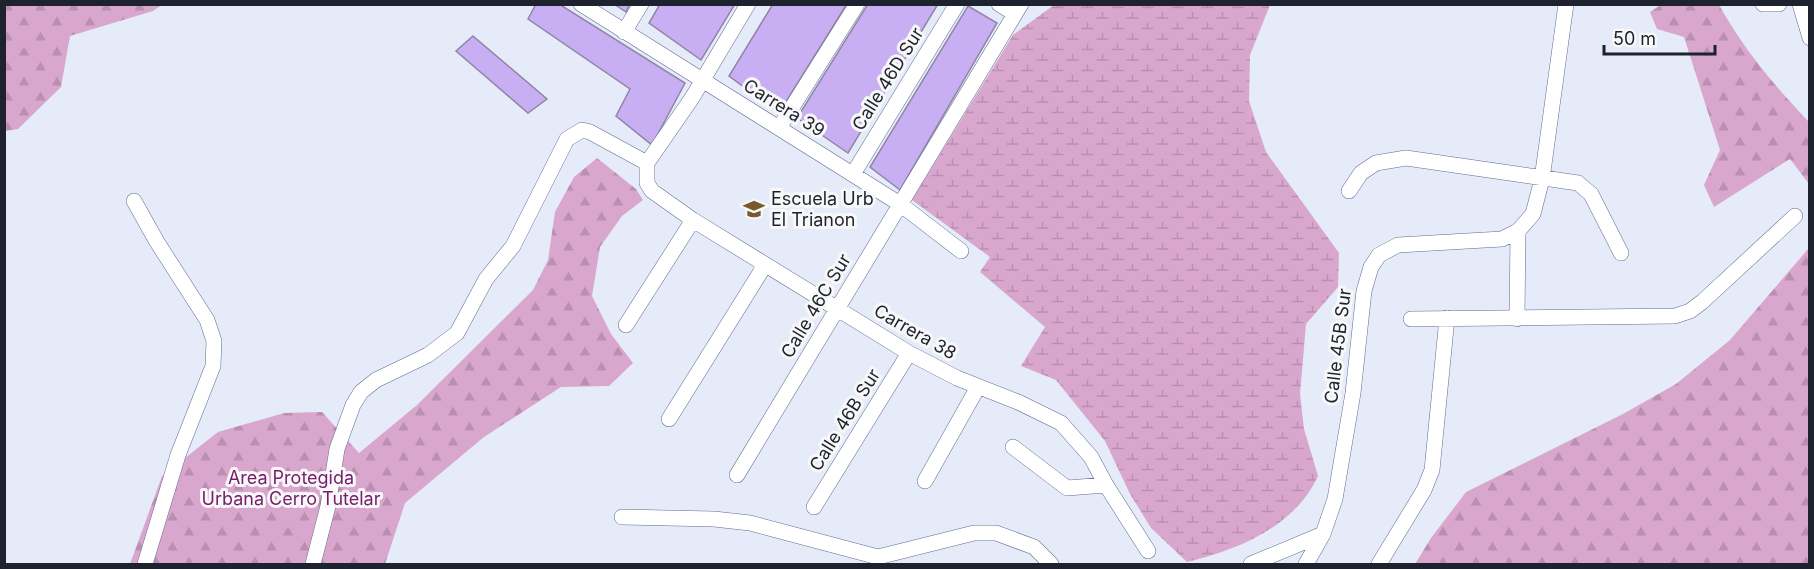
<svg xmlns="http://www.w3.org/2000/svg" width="1814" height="569" viewBox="0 0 1814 569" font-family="Inter,sans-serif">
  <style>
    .forest { fill: url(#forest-firs) }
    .wetland { fill: url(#wetland-marsh) }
    .building { fill: #c8aff3; stroke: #9085a5; stroke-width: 1.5 }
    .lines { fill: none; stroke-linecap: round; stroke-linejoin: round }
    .minor-casing { stroke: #606c8a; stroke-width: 16 }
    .minor { stroke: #fff; stroke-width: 15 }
    .labels { text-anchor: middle; stroke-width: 6; stroke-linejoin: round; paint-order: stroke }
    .street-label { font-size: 18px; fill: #1d222e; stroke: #f8f8f8 }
    .poi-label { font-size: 18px; fill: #1d222e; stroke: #f8f8f8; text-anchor: start }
    .park-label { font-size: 18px; fill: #771c6b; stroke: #f8f8f8 }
  </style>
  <defs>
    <pattern id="forest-firs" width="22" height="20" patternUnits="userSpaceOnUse" patternTransform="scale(1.5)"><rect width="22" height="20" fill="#d9a7ce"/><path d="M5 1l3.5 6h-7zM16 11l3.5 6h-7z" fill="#ba8fb1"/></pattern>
    <pattern id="wetland-marsh" width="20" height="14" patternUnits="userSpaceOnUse" patternTransform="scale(1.5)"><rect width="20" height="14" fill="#d9a7ce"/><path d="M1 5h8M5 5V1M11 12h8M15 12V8" fill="none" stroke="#ba8fb1"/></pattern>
  </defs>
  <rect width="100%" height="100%" fill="#e5ebf9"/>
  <path class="forest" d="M5,4H162V5L153,11L70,36L61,87L18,129L5,131Z
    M1662,4L1719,5C1745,51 1773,84 1809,122V184L1790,159L1714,207L1704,185L1720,150L1684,37L1657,29L1650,12Z
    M597,158L636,189L643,200L622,216L600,247L592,296L611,334L633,363L609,386L561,387L484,437L405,503L385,564H130L162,476L218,432L284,413L322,412L359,453L417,405L533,290L548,260L555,212L574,177Z
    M1809,248V564H1415L1431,538L1466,492L1623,414L1676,384L1730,340Z"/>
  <path class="wetland" d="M1054,5H1270L1250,55L1249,101L1266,152L1339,253L1338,287L1306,324L1300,394L1304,429L1318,476C1295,526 1239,550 1187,562L1151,528L1130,494L1105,441L1056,380L1021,366L1045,327L980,272L990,257L912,200L1013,35Z"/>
  <path class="building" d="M536,4H559L685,83L652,145L616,116L630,89L528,19Z
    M614,4H630L626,12Z
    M660,4H735L701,60L649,23Z
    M773,4H847L779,113L729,76Z
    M868,4H938L848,153L797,118Z
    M968,6L997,23L900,190L870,167Z
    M473,36L547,99L528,113L456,51Z"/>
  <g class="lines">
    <defs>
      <path id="minor" d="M581,4L900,204L961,251
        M748,4L692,98L647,163V183L652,191L693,220L909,353L957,378L1018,402L1061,423L1091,457L1106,485L1148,551
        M999,4L1015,14
        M1763,4H1779
        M1800,4L1810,38
        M624,32L641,4
        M779,128L857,4
        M853,174L957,4
        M1349,191L1361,173L1376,163L1406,158L1578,183L1591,194L1621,253
        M134,201L157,242L207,320L214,341L213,366L178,455L145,564
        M1411,319L1675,316L1690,311L1702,302L1795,216
        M1517,319L1518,231
        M626,325L693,220
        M669,419L765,265
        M1013,447L1067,488L1106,485
        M737,475L1021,4
        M925,481L978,387
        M814,507L909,353
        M622,517L714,519L750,523L878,557L974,533H996L1034,547L1051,564
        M313,564L328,506L337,449L353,405L361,392L376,380L428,355L457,333L486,279L513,246L567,139L582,130L590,132L647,163
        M1251,564L1323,534
        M1306,564L1323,534L1335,499L1353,393L1364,291L1371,267L1379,255L1398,245L1502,239L1518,231L1533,214L1542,179L1566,4
        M1379,564L1424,490L1432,470L1447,318"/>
    </defs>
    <use href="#minor" class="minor-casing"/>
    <use href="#minor" class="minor"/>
  </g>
  <defs>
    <symbol id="school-bare" viewBox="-9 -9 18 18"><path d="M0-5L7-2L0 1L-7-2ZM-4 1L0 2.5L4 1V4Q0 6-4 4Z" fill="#795a2f" stroke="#f8f8f8" stroke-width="2.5" paint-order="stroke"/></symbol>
  </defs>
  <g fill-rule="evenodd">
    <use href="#school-bare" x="739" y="194" width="30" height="30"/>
  </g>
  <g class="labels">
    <g class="street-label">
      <text transform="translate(888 79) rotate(-58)" y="6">Calle 46D Sur</text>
      <text transform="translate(784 108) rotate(32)" y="6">Carrera 39</text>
      <text transform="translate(816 306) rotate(-59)" y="6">Calle 46C Sur</text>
      <text transform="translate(915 332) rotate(30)" y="6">Carrera 38</text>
      <text transform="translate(1338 346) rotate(-83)" y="6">Calle 45B Sur</text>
      <text transform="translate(845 420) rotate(-58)" y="6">Calle 46B Sur</text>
    </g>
    <g class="poi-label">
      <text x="771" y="205">Escuela Urb<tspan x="771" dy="21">El Trianon</tspan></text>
    </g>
    <g class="park-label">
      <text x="291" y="484">Area Protegida<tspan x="291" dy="21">Urbana Cerro Tutelar</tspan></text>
    </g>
  </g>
  <rect width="1814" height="569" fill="none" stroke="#1d222e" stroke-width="12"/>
  <path d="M1604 45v9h111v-9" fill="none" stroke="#1d222e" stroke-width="3"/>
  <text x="1613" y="45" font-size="18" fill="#1d222e" stroke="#f8f8f8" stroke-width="4.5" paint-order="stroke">50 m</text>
</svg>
